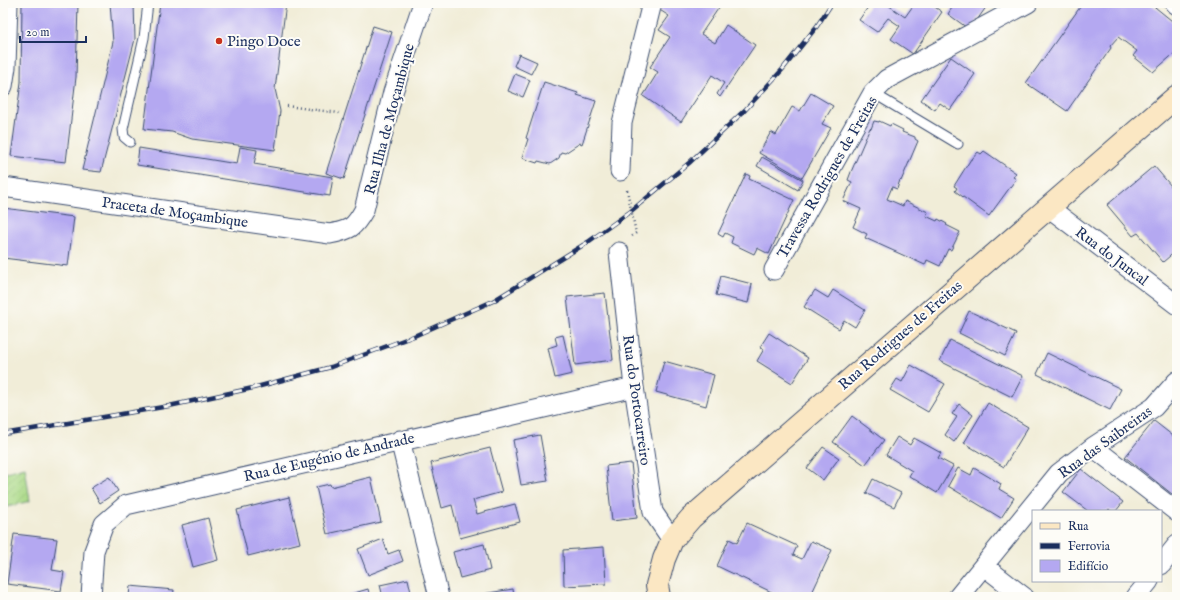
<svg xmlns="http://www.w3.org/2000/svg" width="1180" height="600" viewBox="0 0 1180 600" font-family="'IM FELL English',serif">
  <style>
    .garden { fill: url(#garden-furrows); stroke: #628472 }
    .building { fill: #b4a8f1 }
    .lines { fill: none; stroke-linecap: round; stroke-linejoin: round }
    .service-casing { stroke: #3b4c70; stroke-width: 11 }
    .minor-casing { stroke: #3b4c70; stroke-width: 21 }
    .secondary-casing { stroke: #3b4c70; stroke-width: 24 }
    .path { stroke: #3b4c70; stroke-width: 2.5; stroke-dasharray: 1 3; stroke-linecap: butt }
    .service { stroke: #fff; stroke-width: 9 }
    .minor { stroke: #fff; stroke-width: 19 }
    .secondary { stroke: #fbe7c3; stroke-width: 22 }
    .rail-casing { stroke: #1b2f5e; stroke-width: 4.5 }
    .rail { stroke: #fdfcf7; stroke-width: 3; stroke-dasharray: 9; stroke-linecap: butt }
    .poi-dot { fill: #c8321e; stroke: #fdfcf7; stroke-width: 1.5 }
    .labels { text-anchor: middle; stroke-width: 4; stroke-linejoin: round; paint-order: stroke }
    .poi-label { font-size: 15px; fill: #1b2f5e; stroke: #fdfcf7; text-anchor: start }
    .street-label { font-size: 15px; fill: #1b2f5e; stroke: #fdfcf7 }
  </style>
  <defs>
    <pattern id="garden-furrows" width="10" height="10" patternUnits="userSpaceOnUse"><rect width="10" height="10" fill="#aad987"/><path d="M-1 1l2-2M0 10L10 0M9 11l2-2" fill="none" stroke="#92bb77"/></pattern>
  </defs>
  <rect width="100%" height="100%" fill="#fdfcf7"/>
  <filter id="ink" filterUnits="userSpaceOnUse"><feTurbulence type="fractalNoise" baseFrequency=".025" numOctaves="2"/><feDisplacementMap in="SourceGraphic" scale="8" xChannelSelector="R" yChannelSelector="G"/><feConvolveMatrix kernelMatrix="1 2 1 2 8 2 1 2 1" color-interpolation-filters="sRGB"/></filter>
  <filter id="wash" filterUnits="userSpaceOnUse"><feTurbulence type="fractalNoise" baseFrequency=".012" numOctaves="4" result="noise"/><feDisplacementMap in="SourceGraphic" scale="16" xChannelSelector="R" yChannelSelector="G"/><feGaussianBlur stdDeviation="0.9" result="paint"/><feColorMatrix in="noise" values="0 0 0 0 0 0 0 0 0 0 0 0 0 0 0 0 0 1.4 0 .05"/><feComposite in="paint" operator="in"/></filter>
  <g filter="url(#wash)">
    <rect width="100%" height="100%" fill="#f1edd8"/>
    <path class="garden" d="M25,467L30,501L3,508V473Z"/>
    <g id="blocks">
      <path class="building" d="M22,3H78L76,77L66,162L11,156L21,82Z
        M110,3H134L135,39L101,172L82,170L113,42Z
        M160,3H286L275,89L280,111L275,150L192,139L172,132L144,129Z
        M654,3H722L701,34L715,43L726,25L755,45L720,97L717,94L724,83L712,75L681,122L643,96L658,72L650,67L670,37L659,30L669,16L652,5Z
        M871,3H885L905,17L915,3H929L942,12L913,54L891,39L900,26L888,18L877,32L859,20Z
        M955,3H989L970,30L948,14Z
        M1083,3H1150L1177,25V51L1153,72L1133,56L1137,51L1118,37L1110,46L1111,48L1067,111L1026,83Z
        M373,26L392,32L344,179L326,173Z
        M519,54L537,62L531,74L514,66Z
        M951,57L975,74L950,110L940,103L935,110L921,100Z
        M515,74L530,80L523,97L508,91Z
        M544,82L578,93L577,95L596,101L582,144L580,143L565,153L561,152L559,158L550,164L538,161L537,163L522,158L528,139L526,138Z
        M811,93L833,106L822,124L831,128L802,178L759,153L771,132L776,135L792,107L800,111Z
        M874,121L879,122V121L890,126L891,124L903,130L902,132L915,137V139L918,141L901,181L900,180L897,189L892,187L887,199L903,206L905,201L928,212L926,216L937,221L938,219L947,224L946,225L960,232L951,250L948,249L940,266L927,260L925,265L865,238L867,234L853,227L861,209L843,201L852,182L848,180L851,172L870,128L871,129Z
        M240,147L257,150L254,164L333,177L330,196L137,165L139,148L237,164Z
        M984,151L1016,173L1013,177L1016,179L989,216L955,191L957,188L954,186L971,159H972L978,152L981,154Z
        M762,157L803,180L798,190L757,166Z
        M1154,166L1177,193V250L1163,262L1138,233L1133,236L1107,205Z
        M746,174L750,176L749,179L794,200L769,254L757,248L754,254L731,243L733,237L725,233L723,237L718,234Z
        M3,208L74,217L68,266L3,258Z
        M721,276L752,284L748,303L716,295Z
        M815,290L828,298L833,290L865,310L855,327L844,320L839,329L804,307Z
        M605,293L613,360L575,365L567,297Z
        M969,311L1016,333L1005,356L959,333Z
        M769,333L808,358L792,383L757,361L764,349L760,347Z
        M563,335L572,374L555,378L548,348L557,345L555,337Z
        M950,340L1023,376L1012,397L940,361Z
        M1047,353L1121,389L1110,410L1037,374Z
        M664,361L714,375L706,406L656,392Z
        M911,365L945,384L928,412L890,390L897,379L902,382Z
        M988,403L1028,427L1004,467L964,443Z
        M959,404L973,415L954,442L945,435L957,417L952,414Z
        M852,416L884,440L865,465L833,442Z
        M1154,421L1177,439V498L1125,457Z
        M540,435L548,481L521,485L513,440Z
        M897,437L910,445L914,438L941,453L938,458L953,466L937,493L909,476L912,471L886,455Z
        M823,447L839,458L823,480L807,468Z
        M490,448L502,492L473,500L477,514L515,504L520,522L460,538L452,505L442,508L431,463Z
        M631,463L637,518L612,521L606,466Z
        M958,468L971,475L974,468L1001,484L999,489L1014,498L1001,518L948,486Z
        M1081,469L1123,502L1116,511H1111L1109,509L1107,511H1088L1063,492Z
        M109,477L118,491L100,503L91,488Z
        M371,477L381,522L327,534L316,487L330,484L331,487Z
        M873,479L901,493L894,507L866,493Z
        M289,497L300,543L248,556L237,510Z
        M208,518L218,560L193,567L182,525Z
        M747,523L797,546L793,555L802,559L811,541L832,550L810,597H782L717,566L729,539L737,543Z
        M14,534L57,539L52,570L64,572L61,591L7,584Z
        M383,539L388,554L399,550L403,561L368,575L358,549Z
        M484,544L490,570L460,578L453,552Z
        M604,547L606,584L564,586L563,550Z
        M408,579L412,597H383L380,585Z
        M130,586L174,590L173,597H129Z
        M368,589L370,597H341Z
        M513,589L514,597H470V596Z"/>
    </g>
  </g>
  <g filter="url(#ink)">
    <use href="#blocks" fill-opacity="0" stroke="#3b4c70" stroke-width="1"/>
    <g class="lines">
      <defs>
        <path id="service" d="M873,93L958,144
          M130,142L124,137L123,129L144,38L148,3"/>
        <path id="minor" d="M1175,3L1177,5
          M3,86L6,67L8,3
          M620,171L622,123L652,3
          M3,187L330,234C350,230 354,228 364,210L393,92L423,3
          M1048,207L1177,305
          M619,252L634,387L653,512L672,540
          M774,270L873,93L887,79L1028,3
          M400,440L439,597
          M1093,447L1177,512
          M1161,565L1177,545
          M984,566L1024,597
          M91,597L94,551L104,524L126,505L634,387
          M958,597L1059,473L1093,447L1154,407L1177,381
          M1136,597L1149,581"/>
        <path id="secondary" d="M659,597L657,585L664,559L672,540L691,518L1177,96"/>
      </defs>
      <use href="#service" class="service-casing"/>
      <use href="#minor" class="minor-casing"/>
      <use href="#secondary" class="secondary-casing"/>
      <path class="path" d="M287,106L339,113
        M627,190L636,233L632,236"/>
      <use href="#service" class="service"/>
      <use href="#minor" class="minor"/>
      <use href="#secondary" class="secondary"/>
      <defs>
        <path id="rail" d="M3,434L169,406L253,388L331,367L414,336L493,301L588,242L631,211L689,163L745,110L782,70L817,26L832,3"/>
      </defs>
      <use href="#rail" class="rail-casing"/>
      <use href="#rail" class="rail"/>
    </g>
  </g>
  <circle class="poi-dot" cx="219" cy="41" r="4"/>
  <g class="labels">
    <g class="poi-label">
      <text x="227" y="46">Pingo Doce</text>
    </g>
    <g class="street-label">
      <text transform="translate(389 119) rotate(-75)" y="5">Rua Ilha de Moçambique</text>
      <text transform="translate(827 177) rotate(-60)" y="5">Travessa Rodrigues de Freitas</text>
      <text transform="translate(175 212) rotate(8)" y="5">Praceta de Moçambique</text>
      <text transform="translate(1112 256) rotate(37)" y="5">Rua do Juncal</text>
      <text transform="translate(900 335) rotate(-41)" y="5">Rua Rodrigues de Freitas</text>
      <text transform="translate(637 400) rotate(82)" y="5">Rua do Portocarreiro</text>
      <text transform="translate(1105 442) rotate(-36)" y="5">Rua das Saibreiras</text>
      <text transform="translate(329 457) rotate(-13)" y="5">Rua de Eugénio de Andrade</text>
    </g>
  </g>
  <rect width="1180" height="600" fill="none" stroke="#fdfcf7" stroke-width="16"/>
  <rect x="1032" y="510" width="130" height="72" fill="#fdfcf7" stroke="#a3aaba"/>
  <rect x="1040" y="523" width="20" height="6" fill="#fbe7c3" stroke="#a3aaba"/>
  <text x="1068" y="530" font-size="12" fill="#1b2f5e">Rua</text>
  <rect x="1040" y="543" width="20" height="6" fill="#1b2f5e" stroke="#a3aaba"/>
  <text x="1068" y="550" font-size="12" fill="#1b2f5e">Ferrovia</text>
  <rect x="1040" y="560" width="20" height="12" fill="#b4a8f1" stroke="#a3aaba"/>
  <text x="1068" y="570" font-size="12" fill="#1b2f5e">Edifício</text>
  <path d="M20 36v6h66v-6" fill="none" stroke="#1b2f5e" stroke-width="2"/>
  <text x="26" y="36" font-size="12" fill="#1b2f5e" stroke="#fdfcf7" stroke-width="3" paint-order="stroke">20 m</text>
</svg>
